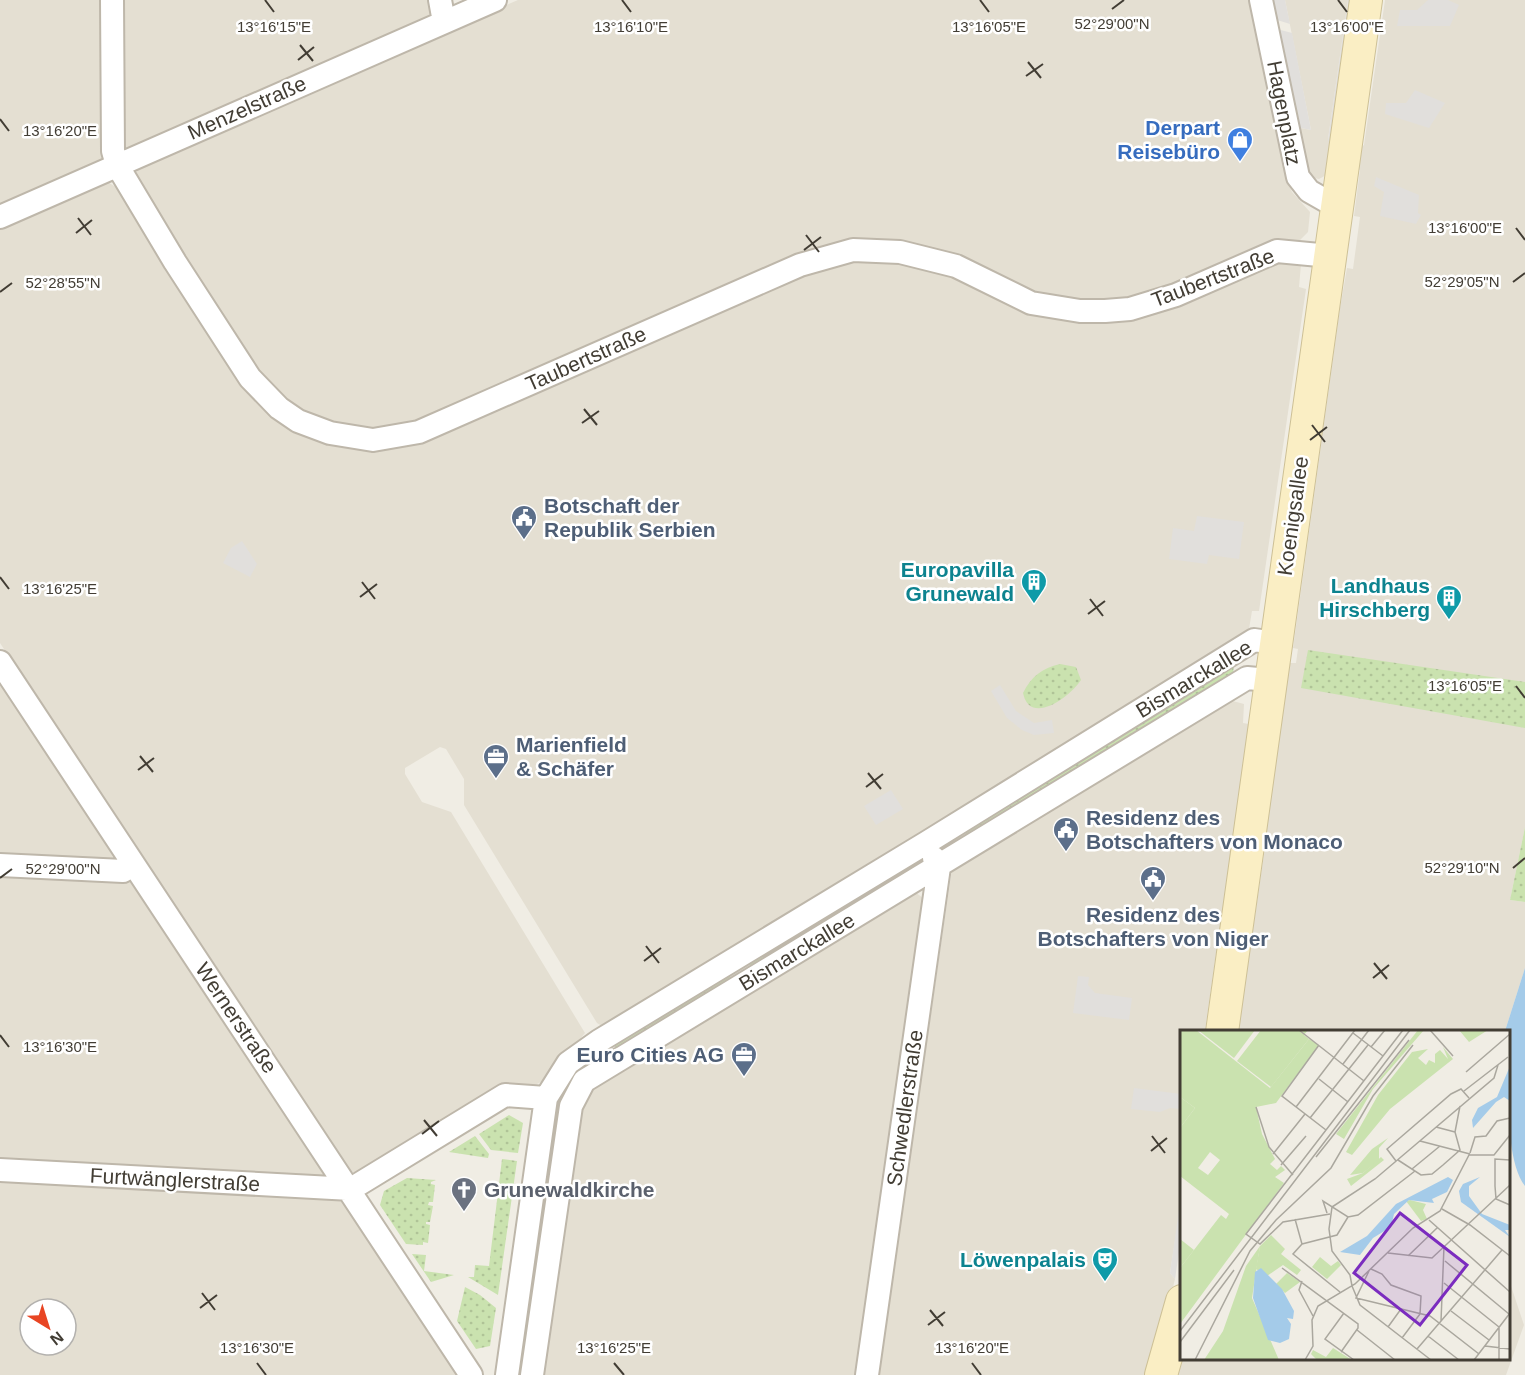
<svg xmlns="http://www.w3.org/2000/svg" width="1525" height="1375" viewBox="0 0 1525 1375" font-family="Helvetica,sans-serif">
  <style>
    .residential { fill: #e4dfd2; fill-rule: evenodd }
    .green { fill: url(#green-dots) }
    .parking { fill: #e1dfdc }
    .water { fill: #a4cbe9 }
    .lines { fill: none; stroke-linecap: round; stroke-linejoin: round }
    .street-casing { stroke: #beb7aa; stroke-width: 26 }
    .secondary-casing { stroke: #cdc096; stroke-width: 34 }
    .street { stroke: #fff; stroke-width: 22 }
    .secondary { stroke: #faeec4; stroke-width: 32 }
    .ticks { fill: none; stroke: #423d34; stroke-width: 2 }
    .labels { text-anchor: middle; stroke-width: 5; stroke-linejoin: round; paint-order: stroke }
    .street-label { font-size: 21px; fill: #423d34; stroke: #fff }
    .shop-label { font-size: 21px; font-weight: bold; fill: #366cbe; stroke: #fff; text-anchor: end }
    .service-label { font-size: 21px; font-weight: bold; fill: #4e5e75; stroke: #fff; text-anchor: start }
    .culture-label { font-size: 21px; font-weight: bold; fill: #0d838f; stroke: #fff; text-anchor: end }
    .worship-label { font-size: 21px; font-weight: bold; fill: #5b616d; stroke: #fff; text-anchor: start }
    .inset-road { fill: none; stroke: #aaa79e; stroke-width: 1.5 }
    .view { fill: #7b2cbf; fill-opacity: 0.15; stroke: #7b2cbf; stroke-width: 3 }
    .inset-edge { fill: none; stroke: #423d34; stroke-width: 3 }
    .ticks-label { font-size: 15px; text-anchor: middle; fill: #423d34; stroke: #fff; stroke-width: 5; stroke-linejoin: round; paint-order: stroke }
  </style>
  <defs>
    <pattern id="green-dots" width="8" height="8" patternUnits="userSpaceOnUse" patternTransform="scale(1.5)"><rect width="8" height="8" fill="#cae2af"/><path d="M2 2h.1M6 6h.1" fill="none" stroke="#afc397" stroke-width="1.8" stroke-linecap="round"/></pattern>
  </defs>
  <rect width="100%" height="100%" fill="#f0ede4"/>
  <path class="residential" d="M0,0H103L104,157L99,164L0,208Z
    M122,0H431L432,13L427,19L128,151L123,147Z
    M518,0H1251L1285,175L1292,192L1310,212L1308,232L1299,241H1279L1169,288L1106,303L1042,296L867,241L431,418L392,430L337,427L292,406L252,366L135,176L137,170L147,162Z
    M1285,0H1348L1328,139L1334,148L1328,174L1319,179L1310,177L1296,127L1311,130Z
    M1385,0H1525V827L1510,900L1525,902V968L1505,1031L1238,1032L1267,834L1261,827L1286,681L1290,663H1296L1298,649L1293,648L1340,308L1347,268L1353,269L1360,217L1354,216L1360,170L1354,167L1356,152L1364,145Z
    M106,181L119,189L243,385L361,449L792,277L836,263L873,259L900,261L1099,320L1282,257L1301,264L1299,287L1306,289L1259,611H1252L1248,635L602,1026L597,1023L464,805V779L446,749L440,747L405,768V774L422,802L451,812L585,1033L545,1080L535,1085L510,1087L358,1173L347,1171L0,643V226Z
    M0,676L119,857L115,864L0,858Z
    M1229,700L1244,704L1243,723L1254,725L1235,863L1229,868L1222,915L1227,922L1223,948L1216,953L1205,1031L1182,1032V1196L1170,1273L1175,1279L1154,1364L1144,1375H878L952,869Z
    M0,875L131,882L139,887L325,1173L323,1177L0,1162Z
    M915,892L927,901L860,1375H540L580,1106L587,1090Z
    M0,1180L341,1199L346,1202L461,1375H0ZM30,1309H66V1345H30Z
    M1509,1280L1524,1325L1506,1375H1178L1183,1359L1508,1358Z"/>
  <path class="green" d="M1308,650L1525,682V728L1301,688Z
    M1234,663L1233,675L964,836L973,824Z
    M1060,664L1076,667L1081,680C1071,696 1030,727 1023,693C1031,677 1042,668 1060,664Z
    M1525,827V902L1510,900Z
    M898,868L903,876L752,968L747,959Z
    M727,972L732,980L617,1049L613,1043Z
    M594,1054L598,1061L582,1072L536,1287L526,1285L553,1111L575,1071Z
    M509,1115L523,1123L518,1153L491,1150L479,1134Z
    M475,1136L489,1154L488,1158L449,1152Z
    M502,1159L517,1161L498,1295L468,1277H474L475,1265L489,1266Z
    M407,1178L436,1180L431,1182V1184L435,1185L433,1202H429L428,1205L433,1206L430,1222H426V1224L430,1225L428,1243L423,1242V1245L406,1244L380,1205L384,1191Z
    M412,1254L426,1255L424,1271L454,1275L431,1282Z
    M465,1287L480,1295L496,1308L490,1346L476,1349L457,1321Z"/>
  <path class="parking" d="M1271,0H1285L1290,24L1274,19Z
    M1348,0H1355L1334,148L1328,140Z
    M1428,0H1448L1459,5L1450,26H1397L1400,10H1417Z
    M1277,29L1292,33L1311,130L1296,127Z
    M1415,90L1445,103L1429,128L1385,114L1386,103H1406Z
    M1376,177L1419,195L1418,213L1421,215L1416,224L1380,216L1384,192L1374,186Z
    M1197,516L1244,522L1239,559L1209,555L1207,564L1169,559L1173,528L1194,531Z
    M242,541L257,564L250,577L223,563L231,548Z
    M1000,685L1016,711L1034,723L1052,720L1054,733L1034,735L1022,730L1007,718L991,691Z
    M891,790L903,809L876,825L864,806Z
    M1078,976L1089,977L1088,985L1095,993L1132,998L1129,1020L1073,1013Z
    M1134,1088L1181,1094V1109L1170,1108L1160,1112L1131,1109Z
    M1181,1196V1239L1175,1279L1170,1273Z"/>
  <path class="water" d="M1525,968V1186C1503,1158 1508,1068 1508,1032L1505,1031Z"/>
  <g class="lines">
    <defs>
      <path id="street" d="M112,0L113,151L117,165L175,262L250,378L279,408L298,421L330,433L373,440L419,432L800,265L853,250L900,252L956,266L1031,303L1080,311H1105L1130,309L1176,295L1277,251L1330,256
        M440,0L444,22
        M1261,0L1298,177L1309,191L1337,207
        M0,217L495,0
        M0,662L471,1375
        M0,865L123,871L133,865
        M0,1170L351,1189
        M351,1189L505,1095L546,1098
        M507,1375L546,1098L568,1063L599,1041L926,843L1254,640L1275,643
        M532,1375L571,1106L584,1081L1247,678L1269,680
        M867,1375L939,867L934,858"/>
      <path id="secondary" d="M1222,1032L1366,0
        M1161,1375L1182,1301"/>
    </defs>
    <use href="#street" class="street-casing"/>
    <use href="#secondary" class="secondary-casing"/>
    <use href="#street" class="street"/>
    <use href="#secondary" class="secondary"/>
  </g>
  <path class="ticks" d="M265,0L274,12M622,0L631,12M980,0L989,12M1338,0L1347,12M1112,9L1124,0M300,45L313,61M298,60L314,47M1028,62L1041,78M1026,76L1043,64M0,119L9,131M78,218L91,235M1516,228L1525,240M76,233L92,220M806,235L819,252M804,250L821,237M1513,282L1525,273M0,292L12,283M584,409L597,425M582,423L599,411M1312,425L1325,442M1310,440L1327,427M0,577L9,589M362,582L375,599M360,597L377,584M1090,599L1103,616M1088,614L1105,601M1516,686L1525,698M140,756L153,772M138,770L154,758M868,773L881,789M866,787L883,774M1513,868L1525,858M0,878L12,869M646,946L659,963M644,961L661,948M1374,963L1387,979M1373,978L1389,965M0,1035L9,1047M424,1120L437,1136M422,1134L439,1121M1152,1136L1165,1153M1151,1151L1167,1138M202,1293L215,1310M200,1308L217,1295M930,1310L943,1326M928,1325L945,1312M257,1363L266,1375M614,1363L624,1375M972,1363L981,1375"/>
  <defs>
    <symbol id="shop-pin" viewBox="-11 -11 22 30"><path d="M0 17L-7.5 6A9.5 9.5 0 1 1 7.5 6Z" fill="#3f7fe0" stroke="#fff"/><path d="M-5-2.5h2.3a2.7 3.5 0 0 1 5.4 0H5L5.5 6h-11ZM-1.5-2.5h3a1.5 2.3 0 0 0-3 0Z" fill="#fff"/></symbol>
    <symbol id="civic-pin" viewBox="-11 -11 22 30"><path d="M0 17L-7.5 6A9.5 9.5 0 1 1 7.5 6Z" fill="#5c6f8a" stroke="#fff"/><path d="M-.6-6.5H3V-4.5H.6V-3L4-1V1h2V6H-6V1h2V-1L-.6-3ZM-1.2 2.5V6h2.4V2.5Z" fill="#fff"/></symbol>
    <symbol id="building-pin" viewBox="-11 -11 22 30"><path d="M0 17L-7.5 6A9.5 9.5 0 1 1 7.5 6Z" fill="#0f9aa8" stroke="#fff"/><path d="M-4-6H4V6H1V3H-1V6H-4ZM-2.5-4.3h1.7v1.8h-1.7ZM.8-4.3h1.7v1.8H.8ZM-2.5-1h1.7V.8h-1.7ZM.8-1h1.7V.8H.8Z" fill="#fff"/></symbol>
    <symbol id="office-pin" viewBox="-11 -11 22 30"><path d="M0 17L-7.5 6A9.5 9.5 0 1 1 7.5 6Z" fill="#5c6f8a" stroke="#fff"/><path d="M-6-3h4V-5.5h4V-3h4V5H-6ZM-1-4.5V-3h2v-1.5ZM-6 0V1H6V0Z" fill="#fff"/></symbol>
    <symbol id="church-pin" viewBox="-11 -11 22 30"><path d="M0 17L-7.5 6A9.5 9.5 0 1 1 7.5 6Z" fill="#6b7280" stroke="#fff"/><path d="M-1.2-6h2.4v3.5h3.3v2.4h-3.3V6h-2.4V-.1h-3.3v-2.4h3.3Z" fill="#fff"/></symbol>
    <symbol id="theatre-pin" viewBox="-11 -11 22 30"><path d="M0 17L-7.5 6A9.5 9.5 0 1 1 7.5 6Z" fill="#0f9aa8" stroke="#fff"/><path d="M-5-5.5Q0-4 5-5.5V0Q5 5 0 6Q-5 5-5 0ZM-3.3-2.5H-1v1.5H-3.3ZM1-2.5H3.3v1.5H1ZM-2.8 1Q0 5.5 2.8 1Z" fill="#fff"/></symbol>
  </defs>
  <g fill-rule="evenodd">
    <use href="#shop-pin" x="1225" y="125" width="30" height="40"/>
    <use href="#civic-pin" x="509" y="503" width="30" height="40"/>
    <use href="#building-pin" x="1019" y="567" width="30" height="40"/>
    <use href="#building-pin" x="1434" y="583" width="30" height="40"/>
    <use href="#office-pin" x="481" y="742" width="30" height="40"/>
    <use href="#civic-pin" x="1051" y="815" width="30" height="40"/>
    <use href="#civic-pin" x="1138" y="864" width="30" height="40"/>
    <use href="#office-pin" x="729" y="1040" width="30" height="40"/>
    <use href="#church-pin" x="449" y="1175" width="30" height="40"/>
    <use href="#theatre-pin" x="1090" y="1245" width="30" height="40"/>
  </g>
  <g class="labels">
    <g class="street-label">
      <text transform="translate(247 108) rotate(-24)" y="7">Menzelstraße</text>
      <text transform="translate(1284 113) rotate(79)" y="7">Hagenplatz</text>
      <text transform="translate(1213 278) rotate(-21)" y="7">Taubertstraße</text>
      <text transform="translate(586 359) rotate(-24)" y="7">Taubertstraße</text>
      <text transform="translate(1293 516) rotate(-82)" y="7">Koenigsallee</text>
      <text transform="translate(1194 679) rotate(-31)" y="7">Bismarckallee</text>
      <text transform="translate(797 952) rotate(-31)" y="7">Bismarckallee</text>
      <text transform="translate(236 1018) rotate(56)" y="7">Wernerstraße</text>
      <text transform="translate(905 1108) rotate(-82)" y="7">Schwedlerstraße</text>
      <text transform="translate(175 1180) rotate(3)" y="7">Furtwänglerstraße</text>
    </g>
    <g class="shop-label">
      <text x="1220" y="135">Derpart<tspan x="1220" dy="24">Reisebüro</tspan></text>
    </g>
    <g class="service-label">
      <text x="544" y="513">Botschaft der<tspan x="544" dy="24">Republik Serbien</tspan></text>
      <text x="516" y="752">Marienfield<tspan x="516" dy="24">&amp; Schäfer</tspan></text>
      <text x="1086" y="825">Residenz des<tspan x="1086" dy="24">Botschafters von Monaco</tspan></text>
      <text x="1153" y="922" text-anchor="middle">Residenz des<tspan x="1153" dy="24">Botschafters von Niger</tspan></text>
      <text x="724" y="1062" text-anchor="end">Euro Cities AG</text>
    </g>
    <g class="culture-label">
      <text x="1014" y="577">Europavilla<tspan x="1014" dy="24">Grunewald</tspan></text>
      <text x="1430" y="593">Landhaus<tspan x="1430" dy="24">Hirschberg</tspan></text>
      <text x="1086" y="1267">Löwenpalais</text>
    </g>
    <g class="worship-label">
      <text x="484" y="1197">Grunewaldkirche</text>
    </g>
  </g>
  <g transform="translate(1180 1030)">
    <rect width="330" height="330" fill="#f0ede4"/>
    <path d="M238,0H244L193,59L164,109L156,104ZM279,0H308L289,12ZM263,17L273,29L210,79L172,125L166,122L198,65L232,22L248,19L238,28L246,35L249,30L255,33V24L260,20L268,29ZM0,67L15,78L0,98ZM208,108L199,118V130L183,143L170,145L192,119ZM140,227L151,236L158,231L161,235L147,249L132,237ZM107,243L120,252L105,263L96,254Z" fill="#cae2af"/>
    <path d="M0,0H16L90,58L129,9L139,15L96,73L76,77L82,104L95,129L90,134L97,140L101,136L105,140L95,147L104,153L0,294V238L41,185L46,189L49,184L0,146V98L15,78L0,67ZM30,122L40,130L28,145L18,138ZM201,127L204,130L171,156L167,149L183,143ZM230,170L246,174L243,180L247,189L241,191L226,171ZM80,216L72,268L99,330H24L43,301L66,236ZM153,318L172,330H137L131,324L133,320L146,327Z" fill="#cae2af" fill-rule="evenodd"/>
    <path d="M18,0H75L54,28ZM81,0H128L124,5L129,9L91,57L57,31ZM91,205L105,219L101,224L121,240L117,245L103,235L87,246L76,239L80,216ZM0,209L14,220L0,238Z" fill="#cae2af"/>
    <path d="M330,36V71L324,67L316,72L293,98L292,90L298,78L317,67ZM268,147L273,150L267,162L252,169L254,173L229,170L214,184L211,197L193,208L180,225L160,222L187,206L216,174ZM300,147L289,156V166L302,184L330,195V200H325L330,207L281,172L279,161L283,154ZM81,238L102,259L114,281L113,289L107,288L111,294L109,309L100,313L88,310L73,268L75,242Z" fill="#a4cbe9"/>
    <path class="inset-road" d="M119,0L184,51M250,0L273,26M173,3L203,26M139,15L102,66L146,100M191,17L205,0M163,34L189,0M286,42L330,4M139,49L168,72M284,61L328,27M76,77L89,117L113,145M116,77L175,0M130,88L188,15M256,97L275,102M240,111L290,124M290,123L295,107L306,106L317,91L330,88M93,124L125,84M136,127L229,10M218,130L241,145L252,144L263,135L280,120L275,102L280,76M330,130L315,129V156L316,169L330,175M216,131L207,119L271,64L281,59L289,68M101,135L126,106M232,139L260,116M152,177L195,149L314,48L318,35M152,177L149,199L152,221L170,245L172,256M262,179L290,195L330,226M147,183L143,171L168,187L178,185L235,141M150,184L103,192L80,214L66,204L223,0M115,189L122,214L113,224L160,262M249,190L330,262M122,214L157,205L168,187M208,223L252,228L330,155M228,226L257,198M265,231L329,284M102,238L178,294V298L161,322M191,239L202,244L211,255L241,266L240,284L222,308M189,241L176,268L250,286L299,324M122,251L119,260L133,286M264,253L319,297M172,256L180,275L251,330M271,281L309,310M164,283L145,309L174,330M261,291L264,216M208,297L221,279M177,300L215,330M0,301L230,0M248,306L279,330M0,312L54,240M305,316L330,319M237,319L322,220M15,330L70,221L96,190L151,138L193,66L233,15M125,330L133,316L132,290L138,276L175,254L233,198L260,181L289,125H314L330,105M294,330L330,283M319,330V298"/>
    <path class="view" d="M220,183L287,235L240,295L174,243Z"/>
    <rect width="330" height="330" class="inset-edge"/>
  </g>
  <g class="ticks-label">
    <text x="1112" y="29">52°29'00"N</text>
    <text x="631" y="32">13°16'10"E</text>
    <text x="989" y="32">13°16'05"E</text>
    <text x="274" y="32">13°16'15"E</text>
    <text x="1347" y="32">13°16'00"E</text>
    <text x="60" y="136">13°16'20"E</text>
    <text x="1465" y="233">13°16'00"E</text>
    <text x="1462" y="287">52°29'05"N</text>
    <text x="63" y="288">52°28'55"N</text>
    <text x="60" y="594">13°16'25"E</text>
    <text x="1465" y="691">13°16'05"E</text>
    <text x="1462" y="873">52°29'10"N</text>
    <text x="63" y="874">52°29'00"N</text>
    <text x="60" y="1052">13°16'30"E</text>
    <text x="257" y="1353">13°16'30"E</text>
    <text x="614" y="1353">13°16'25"E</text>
    <text x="972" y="1353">13°16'20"E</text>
  </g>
  <g transform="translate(48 1327) rotate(142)"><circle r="28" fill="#ffffff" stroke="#b3b1ae" stroke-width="1.5"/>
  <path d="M0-4.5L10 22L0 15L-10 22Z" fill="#e84523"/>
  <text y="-9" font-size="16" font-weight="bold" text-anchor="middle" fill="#423d34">N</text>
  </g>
</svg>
